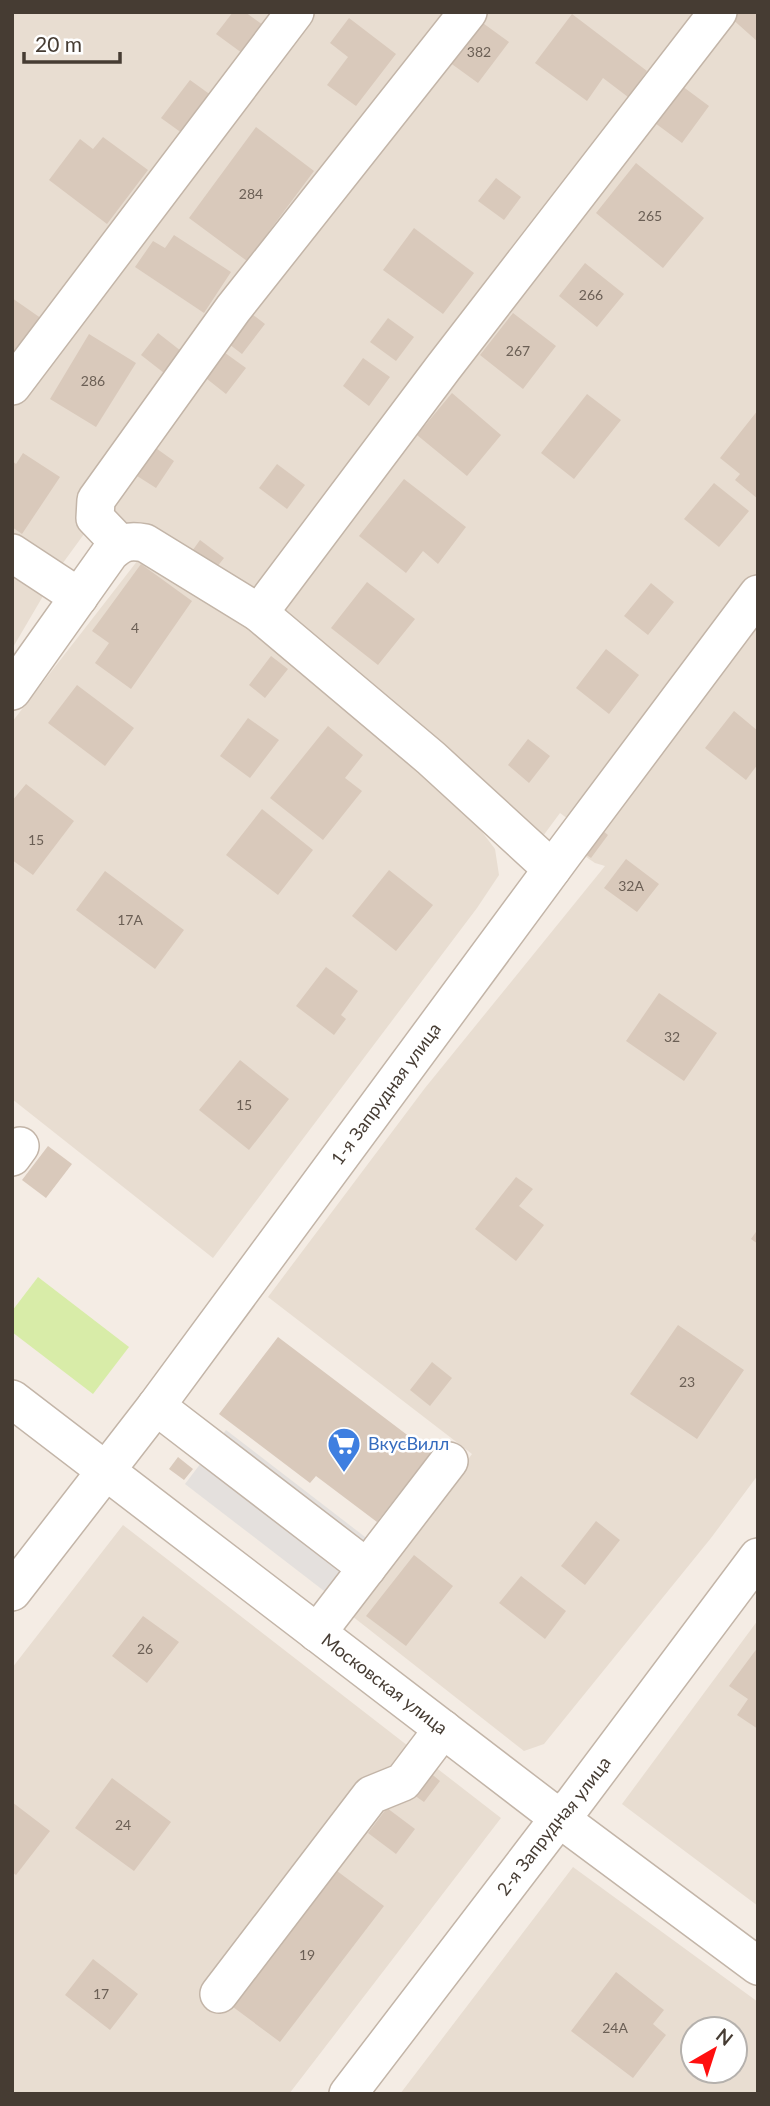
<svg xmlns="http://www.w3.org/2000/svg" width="770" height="2106" viewBox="0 0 770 2106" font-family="Lato,sans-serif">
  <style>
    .residential { fill: #e8ddd1; fill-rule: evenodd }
    .garden { fill: #d8eca8 }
    .parking { fill: #e4e0dd }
    .building { fill: #d9c9bb }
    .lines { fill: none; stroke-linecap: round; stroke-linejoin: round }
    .minor-casing { stroke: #c3b5a8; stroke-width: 40 }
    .minor { stroke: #fff; stroke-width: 37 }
    .labels { text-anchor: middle; stroke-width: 5; stroke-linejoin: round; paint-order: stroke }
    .number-label { font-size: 14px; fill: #6b5f55 }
    .street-label { font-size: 18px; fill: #463c33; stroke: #fff }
    .shop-label { font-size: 18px; fill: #366cbe; stroke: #fff; text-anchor: start }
  </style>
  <rect width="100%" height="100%" fill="#f4ece4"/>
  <path class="residential" d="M12,12H758V1475L711,1538L544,1744L524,1751L352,1616L472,1454L268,1297L425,1088L605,866L595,863L576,850L588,834L560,813L543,836L286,626L284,603L253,599L103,508L60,567L12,649Z
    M145,551L239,612L448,787L495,849L499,875L477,908L213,1258L12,1099V722Z
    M123,1525L501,1818L289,2094H12V1668Z
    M758,1620V1906L622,1804Z
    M573,1867L758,2002V2094H400ZM693,2029H735V2071H693Z"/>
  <path class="garden" d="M38,1277L129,1347L93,1394L12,1332V1311Z"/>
  <path class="parking" d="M226,1430L369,1540L328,1594L185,1484Z"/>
  <path class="building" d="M233,12H245L263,25L242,53L216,34Z
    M735,12H758V42L730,17Z
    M572,14L647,71L628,97L603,78L587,101L535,63Z
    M349,18L396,54L356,106L327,85L348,57L330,43Z
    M480,21L509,42L478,83L449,62Z
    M190,80L215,98L186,136L161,118Z
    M682,86L709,106L682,143L655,123Z
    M256,127L314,171L247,261L189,218Z
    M103,137L148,170L107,224L49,180L80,139L93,149Z
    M636,163L704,218L663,268L596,213Z
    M496,178L521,197L504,220L478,201Z
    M414,228L474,273L443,314L383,270Z
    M174,235L231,272L204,313L135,267L153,241L165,248Z
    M585,263L624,294L597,327L559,296Z
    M12,298L45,321L12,367Z
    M244,308L265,324L242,354L221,338Z
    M513,313L556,346L523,389L480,355Z
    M388,318L414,337L396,361L370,342Z
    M158,333L181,351L164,373L141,355Z
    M89,334L136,363L96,427L50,399Z
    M221,350L246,368L226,394L202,375Z
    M363,358L390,377L369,406L343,386Z
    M452,393L501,435L467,476L417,435Z
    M587,394L621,420L574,479L541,453Z
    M758,410V499L735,480L740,474L720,458Z
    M153,446L174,461L156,488L134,474Z
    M23,453L60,477L22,534L12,527V461L16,464Z
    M277,464L305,485L287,509L259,488Z
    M404,479L466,527L438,564L423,551L406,573L359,536Z
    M714,483L749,511L719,547L684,519Z
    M200,540L224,558L213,572L190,554Z
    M141,564L192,601L131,689L95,663L109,643L92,631Z
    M367,582L415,619L378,665L331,628Z
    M651,583L674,602L648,635L624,616Z
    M606,649L639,675L609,714L576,688Z
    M271,656L288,669L265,698L249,685Z
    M77,685L134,728L105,766L48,723Z
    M734,711L758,731V764L746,780L705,748Z
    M248,718L279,740L250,778L220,756Z
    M328,726L363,755L345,778L362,791L323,840L270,798Z
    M528,739L550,756L529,783L508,765Z
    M26,784L74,821L33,875L12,860V801Z
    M262,809L313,850L278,895L226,855Z
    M597,826L608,835L591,858L579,850Z
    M626,859L659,884L637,912L604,888Z
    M389,870L433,905L396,951L352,916Z
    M105,871L184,930L155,969L76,910Z
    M326,967L358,991L341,1015L346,1019L334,1035L296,1006Z
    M659,993L717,1033L684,1081L626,1041Z
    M240,1060L289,1099L249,1150L199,1110Z
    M48,1146L72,1164L46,1198L22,1180Z
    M516,1177L533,1189L519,1206L544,1225L516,1261L475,1229Z
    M758,1229V1244L751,1239Z
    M678,1325L744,1370L697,1439L630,1394Z
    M278,1337L431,1453L377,1522L316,1476L310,1483L219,1414Z
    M432,1362L452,1378L430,1406L410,1390Z
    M178,1457L193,1469L184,1480L169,1469Z
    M596,1521L620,1540L585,1585L561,1566Z
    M414,1555L453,1586L406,1646L366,1616Z
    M521,1576L566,1611L545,1639L499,1603Z
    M143,1616L179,1642L147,1683L112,1656Z
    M758,1647V1729L737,1715L748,1699L729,1686Z
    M428,1771L440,1781L424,1802L411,1793Z
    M112,1778L171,1822L134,1871L75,1828Z
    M12,1802L50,1831L16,1875L12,1872Z
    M387,1808L415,1829L396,1854L368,1833Z
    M333,1868L384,1906L280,2042L229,2004Z
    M93,1959L138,1994L110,2030L65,1995Z
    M616,1972L664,2010L653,2024L666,2035L633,2078L571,2031Z"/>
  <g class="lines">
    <defs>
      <g id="minor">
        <path d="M12,386L295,12"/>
        <path d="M120,544L95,518L96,500L233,309L468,12"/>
        <path d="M12,553L79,597"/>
        <path d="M259,613L443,368L718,12"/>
        <path d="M12,691L110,553C122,542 129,540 145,543L259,613L431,758L552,869"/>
        <path d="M12,1157L20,1146"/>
        <path id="s1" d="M12,1399L559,1818L758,1966"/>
        <path d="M156,1406L367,1568"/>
        <path id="s2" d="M12,1592L156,1406L564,853L758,594"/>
        <path d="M317,1633L449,1461"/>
        <path d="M219,1994L371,1795L403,1782L443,1729"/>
        <path id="s3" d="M348,2094L559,1818L573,1804L758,1557"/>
      </g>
    </defs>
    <use href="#minor" class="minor-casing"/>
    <use href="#minor" class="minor"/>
  </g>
  <defs>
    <symbol id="supermarket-pin" viewBox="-11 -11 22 30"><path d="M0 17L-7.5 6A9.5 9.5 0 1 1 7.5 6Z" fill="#3f7fe0" stroke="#fff"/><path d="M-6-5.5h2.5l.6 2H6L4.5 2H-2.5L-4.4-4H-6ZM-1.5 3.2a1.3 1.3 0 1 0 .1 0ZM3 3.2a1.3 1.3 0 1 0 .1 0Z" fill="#fff"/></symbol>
  </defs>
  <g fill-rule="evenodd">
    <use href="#supermarket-pin" x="325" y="1425" width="38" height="52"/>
  </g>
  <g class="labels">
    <g class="number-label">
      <text x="479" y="57">382</text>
      <text x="251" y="199">284</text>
      <text x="650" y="221">265</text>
      <text x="591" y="300">266</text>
      <text x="518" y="356">267</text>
      <text x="93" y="386">286</text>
      <text x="135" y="633">4</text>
      <text x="36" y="845">15</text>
      <text x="631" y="891">32А</text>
      <text x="130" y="925">17А</text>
      <text x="672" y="1042">32</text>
      <text x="244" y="1110">15</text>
      <text x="687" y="1387">23</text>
      <text x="145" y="1654">26</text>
      <text x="123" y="1830">24</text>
      <text x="307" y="1960">19</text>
      <text x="101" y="1999">17</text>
      <text x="615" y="2033">24А</text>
    </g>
    <g class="street-label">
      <text dy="6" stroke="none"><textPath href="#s2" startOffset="623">1-я Запрудная улица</textPath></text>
      <text dy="6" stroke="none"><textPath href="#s1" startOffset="469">Московская улица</textPath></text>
      <text dy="6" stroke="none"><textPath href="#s3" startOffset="338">2-я Запрудная улица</textPath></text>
    </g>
    <g class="shop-label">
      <text x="368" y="1450">ВкусВилл</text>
    </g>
  </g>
  <rect width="770" height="2106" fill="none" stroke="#463c33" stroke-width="28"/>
  <g transform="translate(714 2050) rotate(39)"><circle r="33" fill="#ffffff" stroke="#b5b1ad" stroke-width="2"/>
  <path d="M0-5L12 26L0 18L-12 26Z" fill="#ff0f0f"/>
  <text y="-10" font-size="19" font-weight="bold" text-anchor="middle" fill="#463c33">N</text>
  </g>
  <path d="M24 52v10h96v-10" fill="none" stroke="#463c33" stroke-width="3.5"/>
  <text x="35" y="52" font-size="21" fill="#463c33" stroke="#ffffff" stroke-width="5" paint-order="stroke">20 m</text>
</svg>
